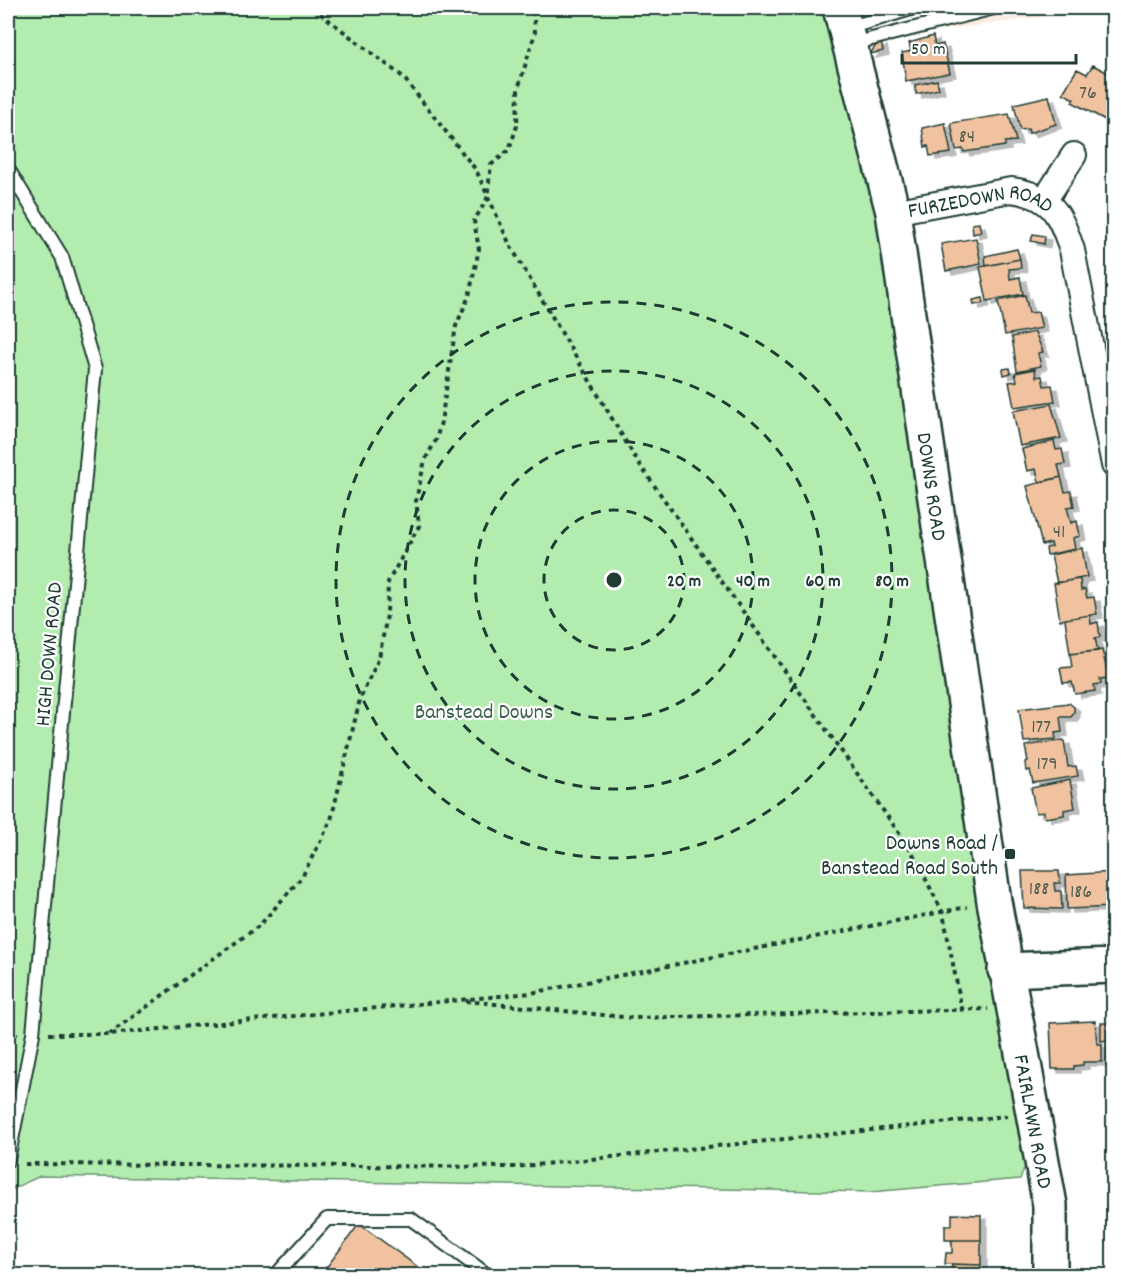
<svg xmlns="http://www.w3.org/2000/svg" width="1121" height="1283" viewBox="0 0 1121 1283" font-family="Dekko,sans-serif">
  <style>
    .built { fill: #faede2 }
    .green { fill: #b3ecaf; stroke: #699472; stroke-width: 1.5 }
    .building { fill: #f0c2a0; stroke: #1f3d34; stroke-width: 1.5; filter: url(#shadow) }
    .lines { fill: none; stroke-linecap: round; stroke-linejoin: round }
    .lane-casing { stroke: #1f3d34; stroke-width: 16 }
    .street-casing { stroke: #1f3d34; stroke-width: 28 }
    .secondary-casing { stroke: #1f3d34; stroke-width: 38 }
    .path { stroke: #1f3d34; stroke-width: 4; stroke-dasharray: 4.5 4.5; stroke-linecap: butt }
    .lane { stroke: #fff; stroke-width: 12 }
    .street { stroke: #fff; stroke-width: 24 }
    .secondary { stroke: #fff; stroke-width: 33 }
    .ring { fill: none; stroke: #1f3d34; stroke-width: 3; stroke-dasharray: 10 8 }
    .poi-dot { fill: #1f3d34; stroke: #fff; stroke-width: 2 }
    .labels { text-anchor: middle; stroke-width: 4.5; stroke-linejoin: round; paint-order: stroke }
    .number-label { font-size: 20px; fill: #535e4f }
    .street-label { font-size: 22px; fill: #1f3d34; stroke: #fff }
    .park-label { font-size: 22px; fill: #3d604d; stroke: #fff }
    .poi-label { font-size: 22px; fill: #1f3d34; stroke: #fff; text-anchor: end }
    .centre { fill: #1f3d34; stroke: #fff; stroke-width: 3 }
    .ring-label { font-size: 18px; text-anchor: middle; font-weight: bold; fill: #1f3d34; stroke: #fff; stroke-width: 4.5; stroke-linejoin: round; paint-order: stroke }
  </style>
  <defs>
    <filter id="shadow"><feDropShadow dx="6" dy="4" stdDeviation="0" flood-color="#0004"/></filter>
  </defs>
  <rect width="100%" height="100%" fill="#fff"/>
  <filter id="ink" filterUnits="userSpaceOnUse"><feTurbulence type="fractalNoise" baseFrequency=".0167" numOctaves="2"/><feDisplacementMap in="SourceGraphic" scale="12" xChannelSelector="R" yChannelSelector="G"/><feConvolveMatrix kernelMatrix="1 2 1 2 8 2 1 2 1" color-interpolation-filters="sRGB"/></filter>
  <g filter="url(#ink)">
    <path class="built" d="M928,8H1111L935,31Z"/>
    <path class="green" d="M8,8H829L893,213L1037,1138L1020,1179L870,1192L40,1176L8,1191Z"/>
    <path class="building" d="M933,36L935,46L943,44L950,73L906,81L902,53L911,51L909,43Z
      M881,42L883,51L870,54L876,45Z
      M1093,65L1112,75L1106,84L1108,86L1114,78V118L1111,123L1072,102L1074,99L1063,93L1077,69L1087,74Z
      M937,80L939,89L916,94L915,85Z
      M1049,96L1056,124L1029,133L1028,129L1020,130L1014,104Z
      M1009,114L1016,141L1005,142V146L964,152L963,149L956,150L951,123Z
      M945,123L951,153L930,156L928,146L925,147L922,128Z
      M979,223L981,232L973,234L972,224Z
      M1033,234L1045,236L1044,244L1031,241Z
      M976,238L981,264L946,271L941,244Z
      M1017,249L1020,259L986,266L985,256Z
      M1020,259L1021,268L1009,269L1010,279L1020,277L1023,294L987,301L980,267Z
      M1025,295L1029,313L1038,312L1042,328L1005,335L998,301Z
      M983,298L984,303L974,305L973,300Z
      M1035,332L1043,352L1038,353L1041,366L1017,371L1012,337Z
      M1010,368L1011,373L1004,375L1003,369Z
      M1035,369L1036,377L1042,376L1044,386L1052,385L1055,401L1014,407L1009,382L1017,381L1015,373Z
      M1051,404L1061,438L1020,446L1013,411Z
      M1054,441L1056,450L1062,449L1065,464L1058,465L1061,477L1039,482L1036,469L1027,471L1022,449Z
      M1061,477L1065,492L1071,491L1074,506L1067,507L1071,523L1077,521L1080,536L1073,538L1075,549L1047,555L1046,548L1052,547L1051,543L1042,545L1027,486Z
      M1082,548L1087,577L1057,583L1051,555Z
      M1080,579L1081,590L1085,589L1087,598L1094,597L1097,614L1060,620L1054,583Z
      M1090,615L1091,624L1098,622L1100,637L1095,638L1098,651L1070,654L1065,619Z
      M1102,650L1109,678L1100,679L1101,684L1094,685L1095,691L1075,694L1072,682L1063,683L1060,668L1072,667L1070,654Z
      M1069,703L1074,707V713L1071,717H1060L1062,732L1055,733L1056,739L1024,742L1019,709Z
      M1064,740L1068,767L1076,766L1078,776L1033,783L1030,770L1026,771L1025,762L1028,761L1025,746Z
      M1070,780L1075,808L1064,810V815L1045,818L1044,812L1036,813L1031,788Z
      M1022,871H1059L1060,883H1054L1055,891H1061L1062,909L1024,908Z
      M1114,872V907L1067,909L1066,875Z
      M1095,1021L1097,1044H1102V1062H1083V1065L1074,1066V1069H1052L1050,1023Z
      M1101,1023H1108V1040L1101,1041Z
      M952,1214L981,1215V1240H945V1225H952Z
      M359,1224L430,1276H320Z
      M952,1240H981V1265L945,1264L946,1253H952Z
      M952,1264L981,1265V1276H951Z"/>
    <g class="lines">
      <defs>
        <path id="lane" d="M848,28L914,8
          M852,44L994,8
          M8,169L62,257L95,369L33,1034L8,1160
          M275,1276L327,1219H411L489,1276"/>
        <g id="street">
          <path d="M1044,201L1074,155"/>
          <path id="s1" d="M893,212L1011,190C1052,195 1060,214 1072,250L1114,465"/>
        </g>
        <g id="secondary">
          <path id="s2" d="M840,8L893,212L994,901L1050,1205V1276"/>
          <path d="M1005,970L1114,966"/>
        </g>
      </defs>
      <use href="#lane" class="lane-casing"/>
      <use href="#street" class="street-casing"/>
      <use href="#secondary" class="secondary-casing"/>
      <path class="path" d="M313,8L403,77L476,170L510,245L637,461L911,850L943,913L962,1010
        M466,1001L633,1018L988,1009
        M49,1034H109L531,993L967,907
        M109,1034L260,925L302,877L331,820L360,699L379,658L387,615L388,582L419,526L416,500L425,460L436,440L441,422L456,326L469,296L479,249L474,221L487,199L491,165L509,150L517,126L518,89L535,33L533,8
        M8,1035H18
        M25,1164L515,1167L1007,1116"/>
      <use href="#lane" class="lane"/>
      <use href="#street" class="street"/>
      <use href="#secondary" class="secondary"/>
    </g>
  </g>
  <g class="ring">
    <circle cx="614" cy="580" r="70"/>
    <circle cx="614" cy="580" r="139"/>
    <circle cx="614" cy="580" r="209"/>
    <circle cx="614" cy="580" r="278"/>
  </g>
  <rect class="poi-dot" x="1004" y="848" width="12" height="12" rx="3"/>
  <g class="labels">
    <g class="number-label">
      <text x="1088" y="98">76</text>
      <text x="967" y="142">84</text>
      <text x="1059" y="537">41</text>
      <text x="1041" y="732">177</text>
      <text x="1047" y="769">179</text>
      <text x="1039" y="894">188</text>
      <text x="1081" y="897">186</text>
    </g>
    <g class="street-label">
      <text dy="8" stroke="none"><textPath href="#s1" startOffset="90">FURZEDOWN ROAD</textPath></text>
      <text dy="8" stroke="none"><textPath href="#s2" startOffset="488">DOWNS ROAD</textPath></text>
      <text transform="translate(47 654) rotate(-85)" y="8">HIGH DOWN ROAD</text>
      <text dy="8" stroke="none"><textPath href="#s2" startOffset="1131">FAIRLAWN ROAD</textPath></text>
    </g>
    <g class="park-label">
      <text x="484" y="718">Banstead Downs</text>
    </g>
    <g class="poi-label">
      <text x="998" y="849">Downs Road /<tspan x="998" dy="25">Banstead Road South</tspan></text>
    </g>
  </g>
  <circle cx="614" cy="580" r="9" class="centre"/>
  <g class="ring-label">
    <text x="684" y="586">20 m</text>
    <text x="753" y="586">40 m</text>
    <text x="823" y="586">60 m</text>
    <text x="892" y="586">80 m</text>
  </g>
  <rect width="1121" height="1283" fill="none" stroke="#fff" stroke-width="30"/>
  <rect x="15" y="15" width="1091" height="1253" fill="none" stroke="#1f3d34" stroke-width="2" filter="url(#ink)"/>
  <path d="M902 54v9h174v-9" fill="none" stroke="#1f3d34" stroke-width="3"/>
  <text x="911" y="54" font-size="18" fill="#1f3d34" stroke="#ffffff" stroke-width="4.5" paint-order="stroke">50 m</text>
</svg>
